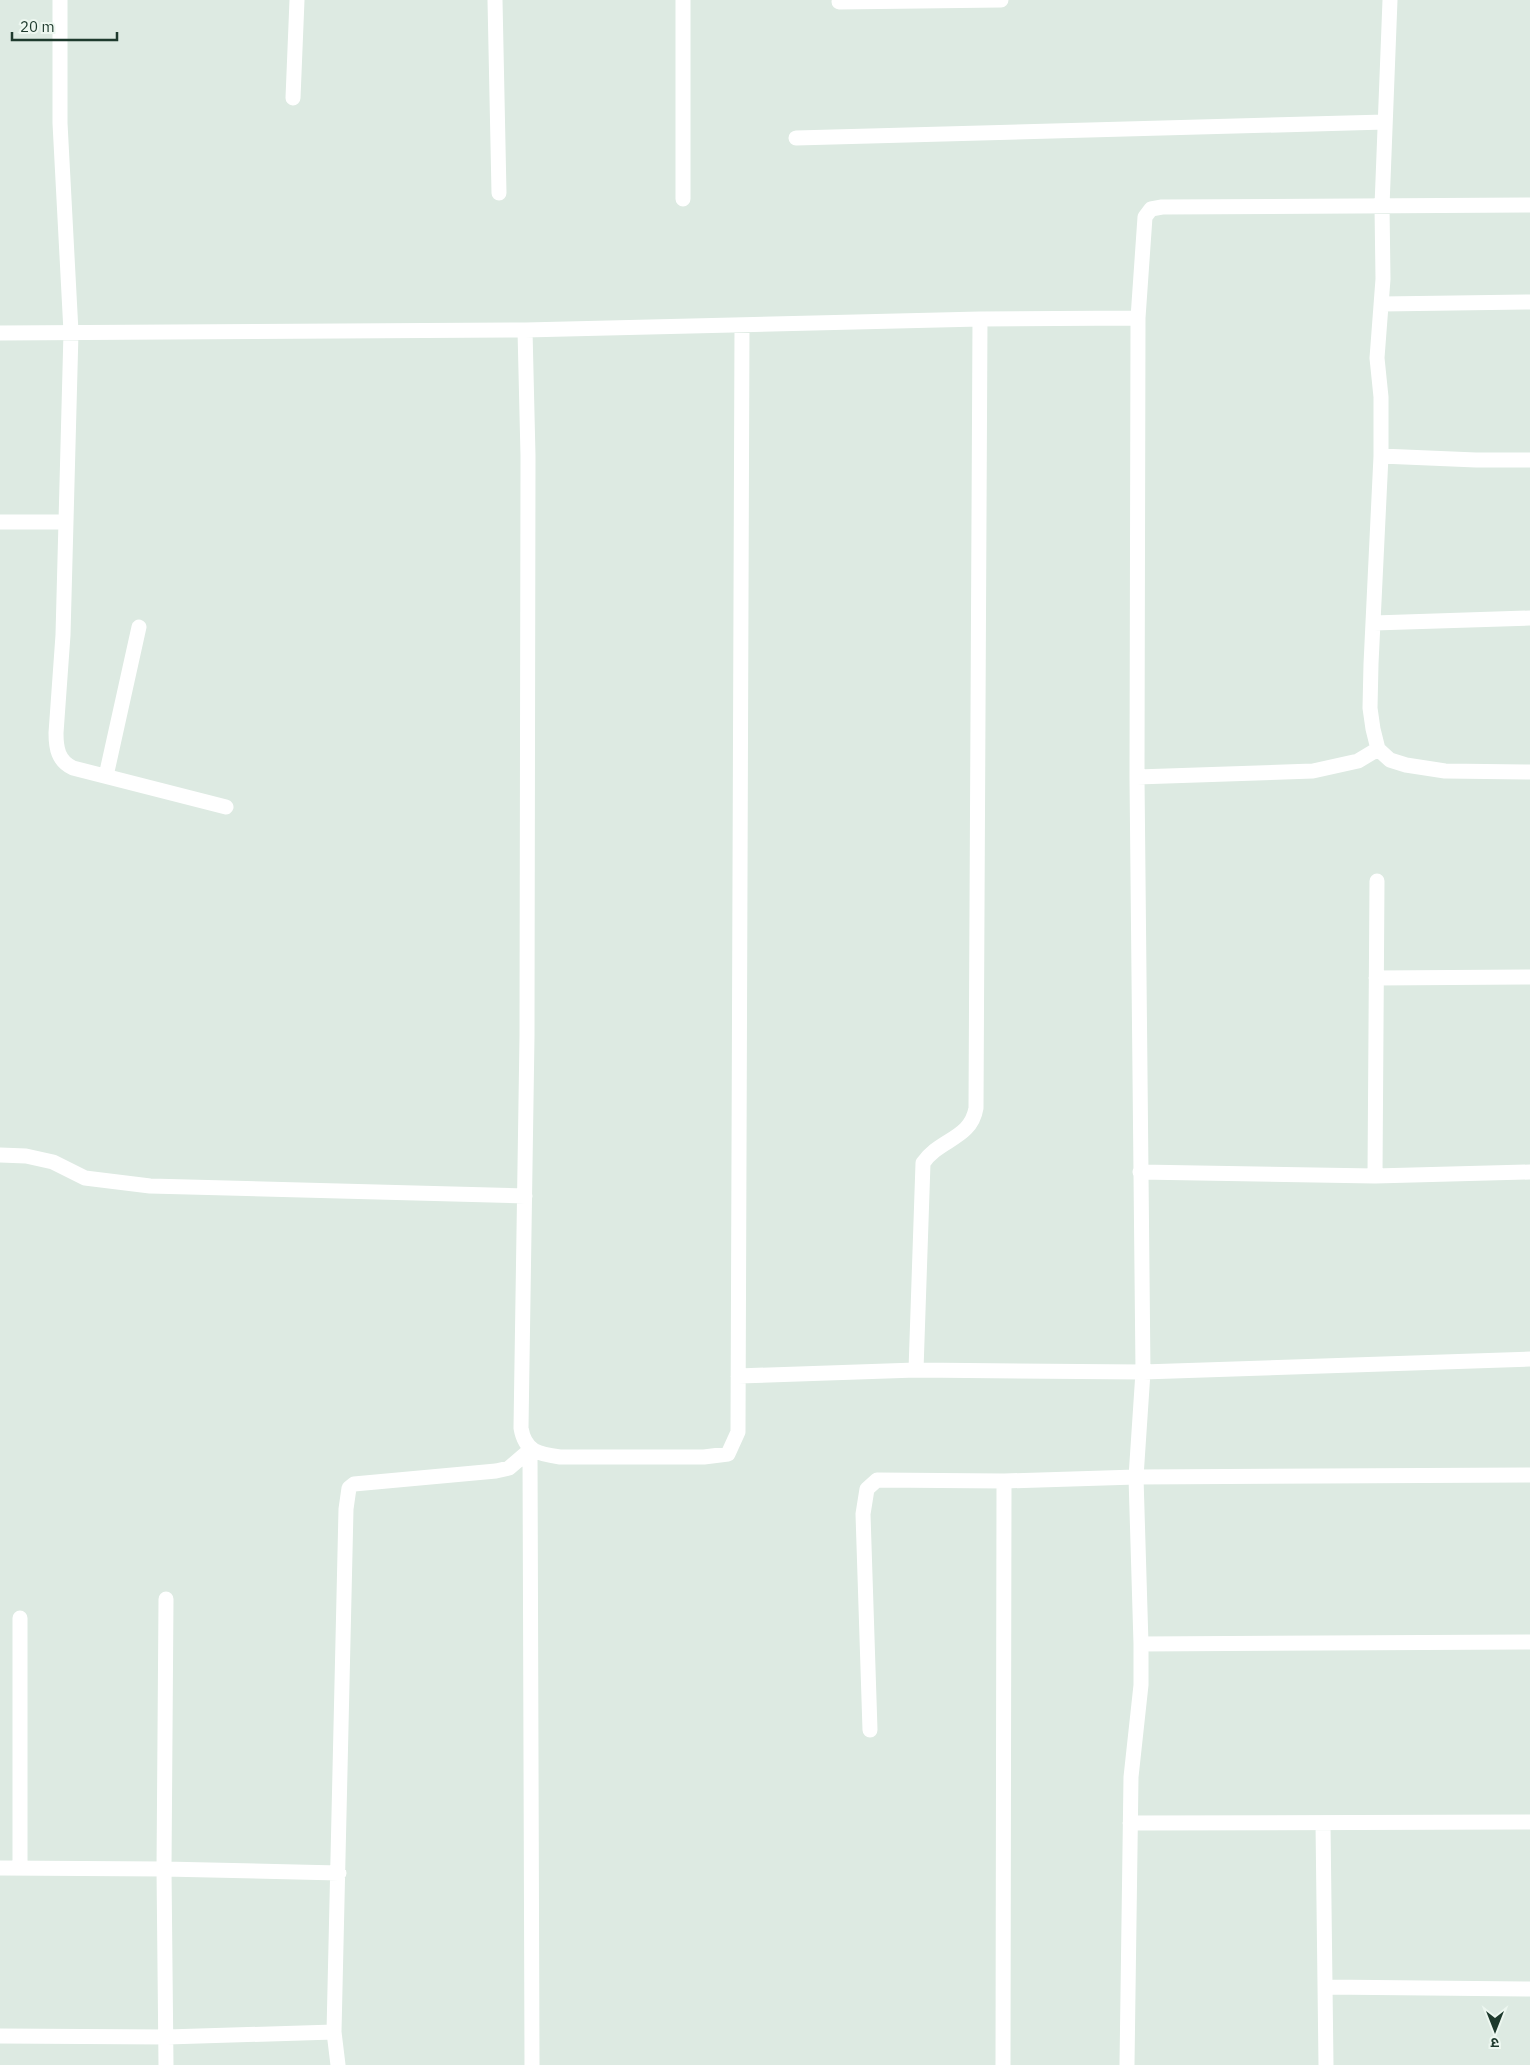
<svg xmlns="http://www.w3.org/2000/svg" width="1530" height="2065" viewBox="0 0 1530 2065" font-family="'IBM Plex Sans','Noto Sans Devanagari',sans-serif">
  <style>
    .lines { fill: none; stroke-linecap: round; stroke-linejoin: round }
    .street { stroke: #fff; stroke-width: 15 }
  </style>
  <rect width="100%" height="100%" fill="#ddeae2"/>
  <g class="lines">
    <path class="street" d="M60,0V123L71,332L63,635L56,733C56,748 58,761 73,768L226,807
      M495,0L499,193
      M1390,0L1382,206L1383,279L1377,358L1381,397V456L1371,664L1370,708L1373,729L1378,749L1390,760L1406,765L1445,771L1530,772
      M839,2L1001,0
      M293,98L297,0
      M796,138L1385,122
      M683,199V0
      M1382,304L1530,302
      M525,330L528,456L527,1036L521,1428C525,1452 539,1454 560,1457H704L728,1454L738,1432L742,325
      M0,333L525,330L980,319L1138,318
      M1381,456L1476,460H1530
      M0,522H66
      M1374,623L1530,618
      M106,776L139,627
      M1137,777L1313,771L1358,761L1378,749
      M1376,978L1530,977
      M0,1155L26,1156L53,1162L85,1178L150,1186L525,1196
      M1140,1172L1375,1176L1530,1172
      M1375,1176L1377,881
      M916,1370L923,1163C939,1139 971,1139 976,1108L980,319
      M738,1376L916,1370L1143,1372L1530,1359
      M530,1450L532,2065
      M166,1599L164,1869L166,2065
      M20,1618V1868
      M1141,1644L1530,1642
      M870,1730L863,1514L867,1489L877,1480L1004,1481L1136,1477L1530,1475
      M1130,1823L1530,1822
      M1323,1824L1326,2065
      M0,1868L164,1869L339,1873
      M1325,1987L1530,1989
      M0,2036L167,2037L334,2032
      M338,2065L334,2032L346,1509L349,1488L354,1484L496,1471L509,1468L530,1450
      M1003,2065L1004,1481
      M1127,2065L1131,1777L1141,1685V1644L1136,1477L1143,1372L1137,777L1138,318L1145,217L1151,209L1162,207L1530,205"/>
  </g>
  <g transform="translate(1495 2030) rotate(180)" stroke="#edf7f0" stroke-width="4" paint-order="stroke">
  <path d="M0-4L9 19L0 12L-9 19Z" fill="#1e3a2d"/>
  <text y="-8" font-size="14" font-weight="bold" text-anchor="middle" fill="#1e3a2d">उ</text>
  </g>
  <path d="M12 32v8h105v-8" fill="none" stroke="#1e3a2d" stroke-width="2.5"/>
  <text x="20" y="32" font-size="15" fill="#1e3a2d" stroke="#edf7f0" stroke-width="4" paint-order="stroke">20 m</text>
</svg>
